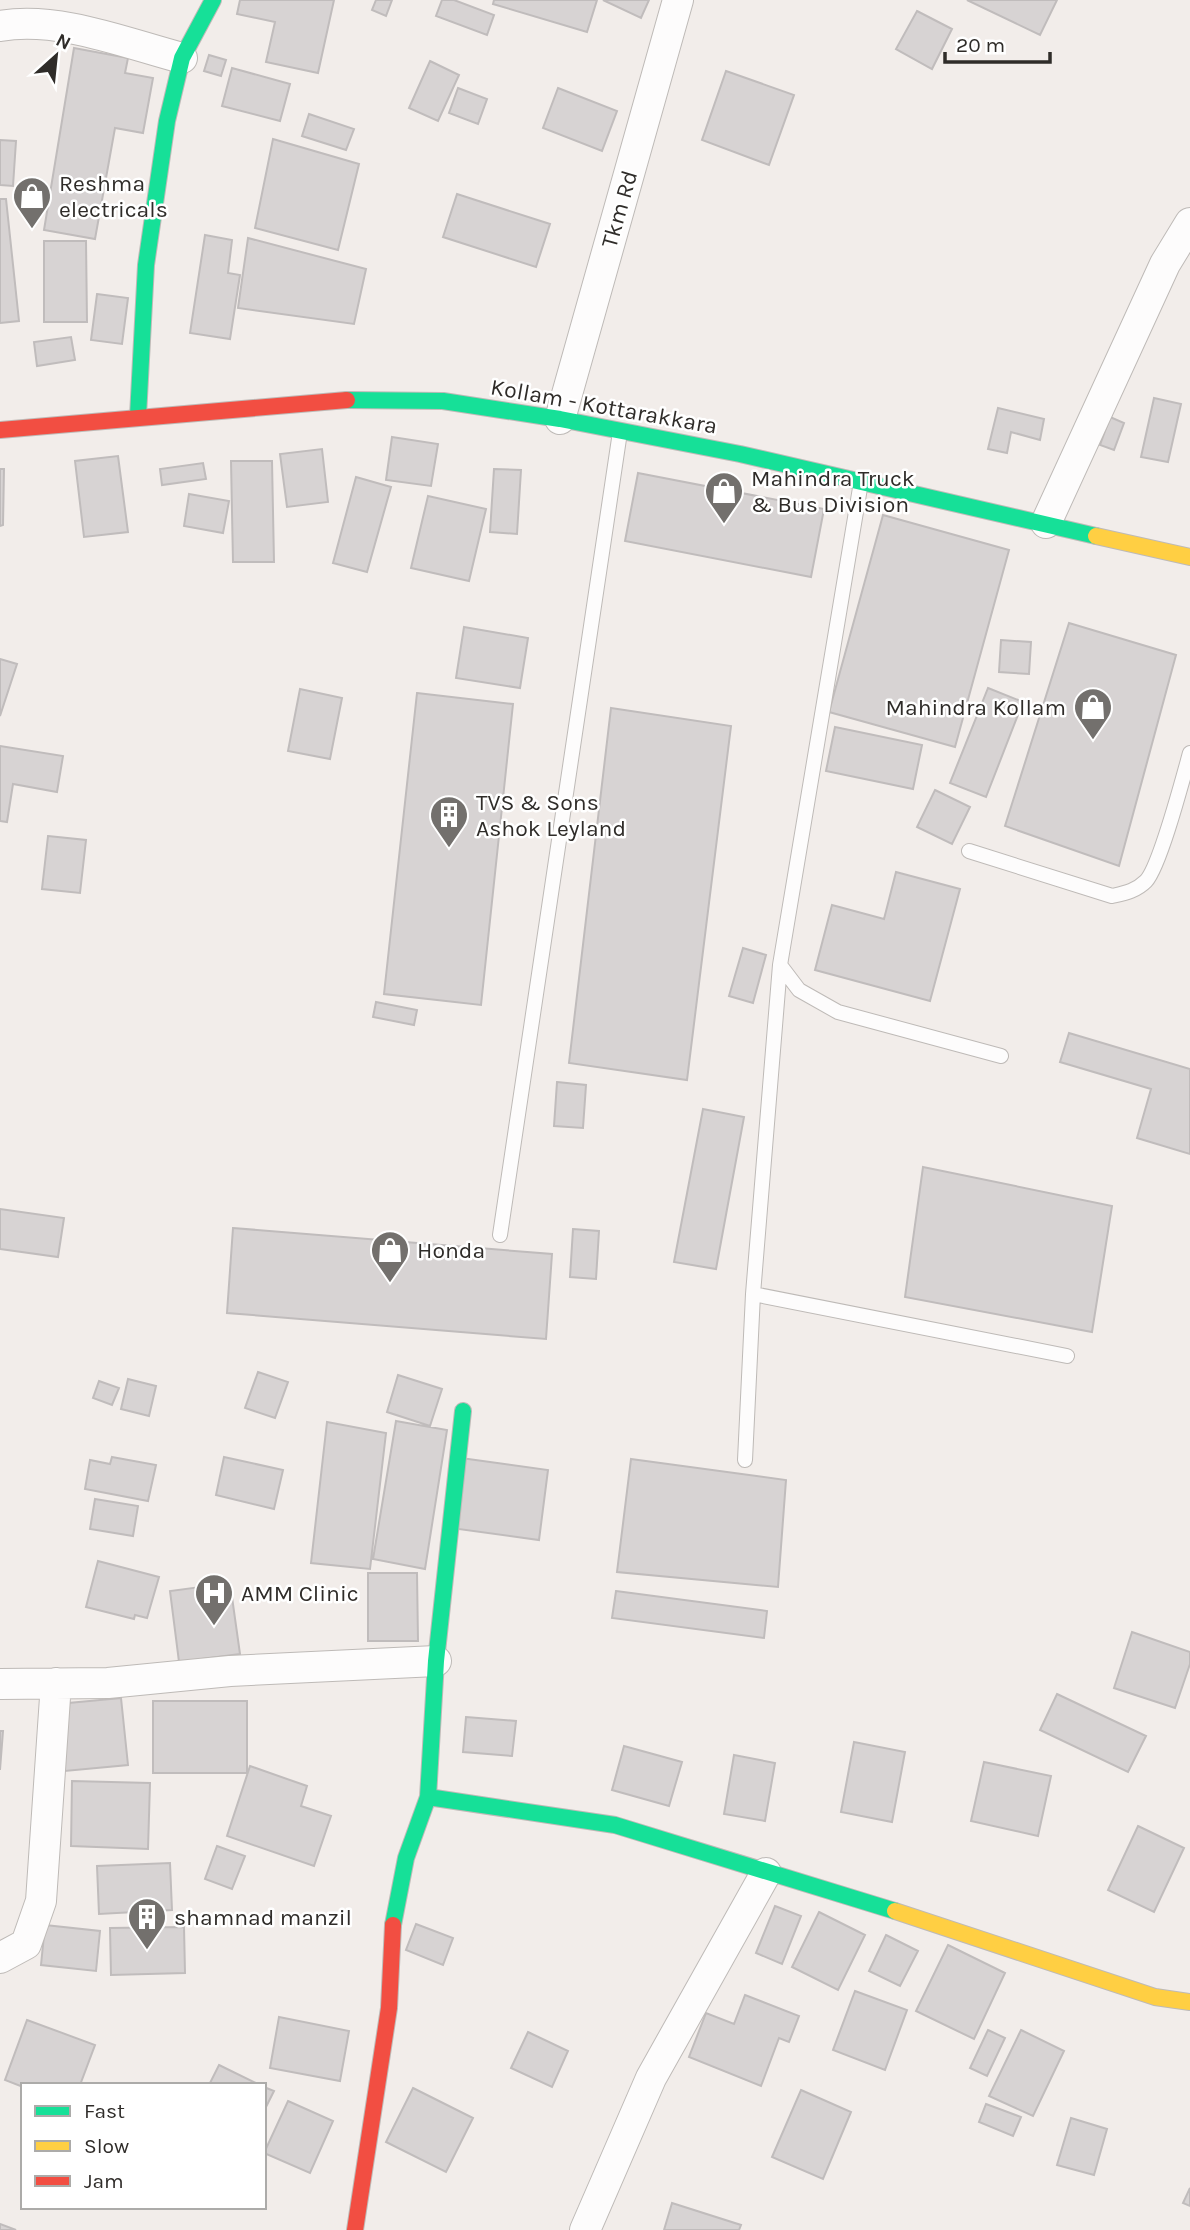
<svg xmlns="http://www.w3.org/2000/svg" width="1190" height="2230" viewBox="0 0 1190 2230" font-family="Karla,sans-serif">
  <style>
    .building { fill: #d7d3d3; stroke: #c0bcbc; stroke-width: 2 }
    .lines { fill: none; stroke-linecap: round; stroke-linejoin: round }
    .lane-casing { stroke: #bebab7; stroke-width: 16 }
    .street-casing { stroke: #bebab7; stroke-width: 32 }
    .fast-casing { stroke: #bebab7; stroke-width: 18 }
    .slow-casing { stroke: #bebab7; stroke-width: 18 }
    .jam-casing { stroke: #bebab7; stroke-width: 18 }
    .lane { stroke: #fdfcfc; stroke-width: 14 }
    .street { stroke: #fdfcfc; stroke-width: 30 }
    .fast { stroke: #16e098; stroke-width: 16 }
    .slow { stroke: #ffcf43; stroke-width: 16 }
    .jam { stroke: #f24e42; stroke-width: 16 }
    .labels { text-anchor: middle; stroke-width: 5; stroke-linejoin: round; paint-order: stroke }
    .poi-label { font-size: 23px; fill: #2f2c29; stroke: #fff; text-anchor: start }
    .street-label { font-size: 23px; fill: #2f2c29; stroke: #fff }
  </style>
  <rect width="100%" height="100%" fill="#f2edea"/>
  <path class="building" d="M240,0H334L318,73L266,62L275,22L237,14Z
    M376,0H392L386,16L372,10Z
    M442,0H454L494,15L487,35L436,16Z
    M494,0H597L587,32L493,4Z
    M603,0H649L641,18Z
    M967,0H1057L1040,35Z
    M917,11L952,29L932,69L896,49Z
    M74,48L128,58L125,73L153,78L143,133L115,128L95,239L44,230Z
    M209,55L226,60L221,76L204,71Z
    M430,61L459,75L438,121L409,108Z
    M232,68L290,84L280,121L222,106Z
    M726,71L794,95L769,165L702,140Z
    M458,88L487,99L478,124L449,113Z
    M558,88L617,111L602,151L543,128Z
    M309,114L354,129L346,150L302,136Z
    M273,139L359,164L338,250L255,228Z
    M0,140L16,141L13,186L0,185Z
    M457,194L550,224L536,267L443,237Z
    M0,199H6L19,321L0,323Z
    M205,235L232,240L228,273L240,275L230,339L190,333Z
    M248,238L366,269L354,324L238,308Z
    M44,241H86L87,322H44Z
    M97,294L128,298L122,344L91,340Z
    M71,337L75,360L37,366L34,342Z
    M1154,398L1181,404L1168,462L1141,457Z
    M998,408L1044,419L1040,440L1011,432L1007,453L988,449Z
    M1110,417L1124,423L1114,450L1100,445Z
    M392,437L438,444L431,486L386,480Z
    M322,449L328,502L287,507L280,454Z
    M118,456L128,532L84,537L75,461Z
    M231,461H272L274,562H233Z
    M203,463L206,479L162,485L160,469Z
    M0,469H4L3,525L0,526Z
    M494,469L521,470L517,534L490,532Z
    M638,473L824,509L811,577L625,541Z
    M356,477L391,487L367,572L333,563Z
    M189,494L229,501L223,533L184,526Z
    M428,496L486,509L469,581L411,568Z
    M883,515L1009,550L955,747L829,712Z
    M1069,623L1176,655L1119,866L1005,826Z
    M464,627L528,638L520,688L456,678Z
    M1001,640L1031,642L1029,674L999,672Z
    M0,659L17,664L0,716Z
    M988,688L1023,702L986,797L950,783Z
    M300,689L342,698L330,759L288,751Z
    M417,693L513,704L481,1005L384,994Z
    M611,708L731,726L687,1080L569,1063Z
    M835,727L922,745L913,789L826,771Z
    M0,746L63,756L57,792L13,784L7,822L0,821Z
    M935,790L970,807L952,844L917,827Z
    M48,836L86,840L80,893L42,889Z
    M896,872L960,889L930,1001L815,970L832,905L884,919Z
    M743,948L766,955L753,1003L729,996Z
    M376,1002L417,1010L414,1025L373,1017Z
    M1069,1033L1190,1069V1154L1137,1138L1151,1089L1060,1062Z
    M557,1082L586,1085L583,1128L554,1126Z
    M703,1109L744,1117L716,1269L674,1262Z
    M923,1167L1112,1206L1092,1332L905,1297Z
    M0,1209L64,1218L58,1257L0,1249Z
    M233,1228L552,1254L546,1339L227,1313Z
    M573,1229L599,1231L596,1279L570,1277Z
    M258,1372L288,1382L275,1418L245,1408Z
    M398,1375L442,1389L430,1426L387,1412Z
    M128,1379L156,1386L149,1416L121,1409Z
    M99,1381L119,1388L112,1405L93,1398Z
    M396,1421L447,1430L425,1569L373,1559Z
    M327,1422L386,1433L370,1569L311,1563Z
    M112,1457L156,1465L148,1501L85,1489L90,1460L110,1464Z
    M224,1457L283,1470L274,1509L216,1495Z
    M461,1458L548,1470L539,1540L451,1528Z
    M631,1459L786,1480L778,1587L617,1572Z
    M95,1499L138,1506L133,1536L90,1529Z
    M98,1561L159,1577L147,1618L135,1615L134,1619L86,1607Z
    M368,1573H417L418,1641H368Z
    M230,1583L240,1654L179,1662L170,1591Z
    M616,1591L767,1611L764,1638L612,1618Z
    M1132,1632L1190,1652V1664L1175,1708L1114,1688Z
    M1057,1694L1146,1736L1128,1772L1040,1730Z
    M121,1698L128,1765L65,1771L58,1704Z
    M153,1701H247V1773H153Z
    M466,1717L516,1721L512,1756L463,1752Z
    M0,1731H3L0,1770Z
    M854,1742L905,1752L892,1822L841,1812Z
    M624,1746L682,1762L669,1806L612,1790Z
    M734,1755L775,1763L765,1821L724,1814Z
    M984,1762L1051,1776L1038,1836L971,1821Z
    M250,1766L307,1786L301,1806L331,1816L314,1866L227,1836Z
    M72,1781L150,1783L148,1849L71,1846Z
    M1138,1826L1184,1848L1154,1912L1108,1890Z
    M217,1846L245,1856L232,1889L205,1879Z
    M170,1863L172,1910L99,1914L97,1866Z
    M775,1906L801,1916L782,1964L756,1953Z
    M819,1912L865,1935L838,1990L792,1967Z
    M416,1924L453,1938L443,1965L406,1950Z
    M45,1925L100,1931L96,1971L41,1965Z
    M184,1927L185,1973L111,1975L110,1928Z
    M886,1935L918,1951L900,1986L869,1971Z
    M948,1945L1005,1973L974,2039L916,2011Z
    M855,1991L907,2010L885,2070L833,2050Z
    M745,1995L799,2016L789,2042L779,2038L761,2086L689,2057L706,2013L734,2024Z
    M279,2017L349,2031L340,2081L270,2068Z
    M27,2020L95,2045L80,2085L23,2087L5,2080Z
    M988,2030L1005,2038L987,2076L970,2068Z
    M1021,2030L1064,2051L1033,2116L989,2096Z
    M528,2032L568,2051L552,2087L511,2068Z
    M219,2065L260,2085H209Z
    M264,2087L274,2091L264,2111Z
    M413,2088L473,2118L446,2172L386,2142Z
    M801,2090L851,2112L823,2179L772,2157Z
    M288,2101L333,2121L310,2173L264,2153Z
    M986,2104L1021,2117L1013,2136L979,2122Z
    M1071,2118L1107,2129L1094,2175L1057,2165Z
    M1190,2188V2206L1183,2203Z
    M672,2203L741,2225L739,2230H664Z
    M0,2224L16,2230H0Z"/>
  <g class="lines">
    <defs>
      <path id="lane" d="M969,851L1112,896C1125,893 1136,891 1146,881C1160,866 1183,778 1190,753
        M780,965L799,990L838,1012L1001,1056
        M500,1235L620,432
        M753,1294L1067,1356
        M745,1460L753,1294L780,965L861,482"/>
      <path id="street" d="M0,26C59,16 125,43 182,58
        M560,419L678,0
        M1046,523L1165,264L1190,223
        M0,1684L108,1683L230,1671L436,1661
        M0,1958L26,1944L41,1901L56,1683
        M585,2230L651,2078L766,1873"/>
      <path id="fast" d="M347,400L443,401L560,419L740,454L1096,536
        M138,416L146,265L167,121L182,58L213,0
        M428,1797L615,1825L895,1911
        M393,1925L406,1858L428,1797L436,1661L463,1411"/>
      <path id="slow" d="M1096,536L1190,557
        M895,1911L1155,1997L1190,2002"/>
      <path id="jam" d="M0,430L347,400
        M355,2230L389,2008L393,1925"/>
    </defs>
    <use href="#lane" class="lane-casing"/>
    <use href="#street" class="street-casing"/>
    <use href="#fast" class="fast-casing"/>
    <use href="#slow" class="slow-casing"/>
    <use href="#jam" class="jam-casing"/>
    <use href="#lane" class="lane"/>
    <use href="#street" class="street"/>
    <use href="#fast" class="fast"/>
    <use href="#slow" class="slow"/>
    <use href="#jam" class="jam"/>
  </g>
  <defs>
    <symbol id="shop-pin" viewBox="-11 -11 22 30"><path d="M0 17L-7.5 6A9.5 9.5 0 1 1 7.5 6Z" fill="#73706d" stroke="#fff"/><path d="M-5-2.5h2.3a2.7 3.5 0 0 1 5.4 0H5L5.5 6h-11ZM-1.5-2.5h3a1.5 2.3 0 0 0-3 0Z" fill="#fff"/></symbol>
    <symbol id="building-pin" viewBox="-11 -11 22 30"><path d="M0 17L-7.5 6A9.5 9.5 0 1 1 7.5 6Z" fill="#73706d" stroke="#fff"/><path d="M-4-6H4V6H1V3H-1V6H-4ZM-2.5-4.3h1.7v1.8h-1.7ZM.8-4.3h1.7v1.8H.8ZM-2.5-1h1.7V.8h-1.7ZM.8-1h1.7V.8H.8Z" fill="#fff"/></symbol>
    <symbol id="hospital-pin" viewBox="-11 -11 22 30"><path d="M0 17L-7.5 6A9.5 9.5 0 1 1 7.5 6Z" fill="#73706d" stroke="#fff"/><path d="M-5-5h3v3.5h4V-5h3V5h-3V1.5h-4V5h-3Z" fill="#fff"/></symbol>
  </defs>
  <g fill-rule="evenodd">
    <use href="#shop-pin" x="10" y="174" width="44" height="60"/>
    <use href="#shop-pin" x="702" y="469" width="44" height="60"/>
    <use href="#shop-pin" x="1071" y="685" width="44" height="60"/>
    <use href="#building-pin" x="427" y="793" width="44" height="60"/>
    <use href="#shop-pin" x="368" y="1228" width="44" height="60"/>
    <use href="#hospital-pin" x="192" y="1571" width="44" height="60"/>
    <use href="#building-pin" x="125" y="1895" width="44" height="60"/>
  </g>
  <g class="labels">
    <g class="poi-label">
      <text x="59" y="191">Reshma<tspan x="59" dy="26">electricals</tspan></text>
      <text x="751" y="486">Mahindra Truck<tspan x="751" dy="26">&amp; Bus Division</tspan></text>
      <text x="1066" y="715" text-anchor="end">Mahindra Kollam</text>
      <text x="476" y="810">TVS &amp; Sons<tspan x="476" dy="26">Ashok Leyland</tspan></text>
      <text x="417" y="1258">Honda</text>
      <text x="241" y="1601">AMM Clinic</text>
      <text x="174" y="1925">shamnad manzil</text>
    </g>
    <g class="street-label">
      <text transform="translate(619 209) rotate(-74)" y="8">Tkm Rd</text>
      <text transform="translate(604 406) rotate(10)" y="8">Kollam - Kottarakkara</text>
    </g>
  </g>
  <rect x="21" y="2083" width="245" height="126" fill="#ffffff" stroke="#acaba9" stroke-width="2"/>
  <rect x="35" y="2106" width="35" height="10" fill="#16e098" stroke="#acaba9" stroke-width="2"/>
  <text x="84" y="2118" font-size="21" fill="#2f2c29">Fast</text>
  <rect x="35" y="2141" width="35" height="10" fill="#ffcf43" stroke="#acaba9" stroke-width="2"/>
  <text x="84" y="2153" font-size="21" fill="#2f2c29">Slow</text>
  <rect x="35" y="2176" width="35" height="10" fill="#f24e42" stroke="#acaba9" stroke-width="2"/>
  <text x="84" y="2188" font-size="21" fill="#2f2c29">Jam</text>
  <g transform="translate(56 56) rotate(27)" stroke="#ffffff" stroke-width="5" paint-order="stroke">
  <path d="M0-5L12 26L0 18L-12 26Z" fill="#2f2c29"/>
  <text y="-10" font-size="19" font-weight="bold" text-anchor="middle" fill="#2f2c29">N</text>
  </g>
  <path d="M945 52v10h105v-10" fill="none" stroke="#2f2c29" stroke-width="3.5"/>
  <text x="956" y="52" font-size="21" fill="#2f2c29" stroke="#ffffff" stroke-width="5" paint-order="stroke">20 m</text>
</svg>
